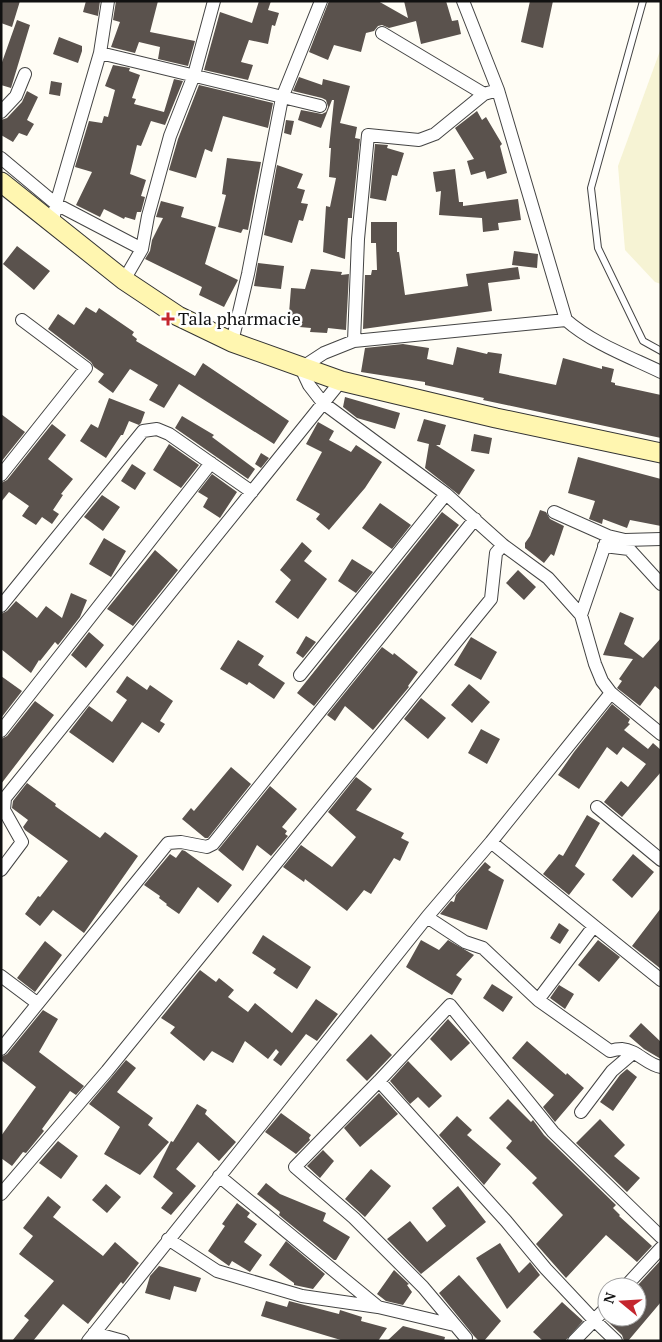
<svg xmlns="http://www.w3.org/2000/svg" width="662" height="1342" viewBox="0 0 662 1342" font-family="'PT Serif',serif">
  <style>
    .farmland { fill: #f6f3d4 }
    .building { fill: #5a524d }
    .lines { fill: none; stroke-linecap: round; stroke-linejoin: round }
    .lane-casing { stroke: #444; stroke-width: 8 }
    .street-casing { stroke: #444; stroke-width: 14 }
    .secondary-casing { stroke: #333; stroke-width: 21 }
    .lane { stroke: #fff; stroke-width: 6 }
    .street { stroke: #fff; stroke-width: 12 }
    .secondary { stroke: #fff6b0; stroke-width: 19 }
    .poi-dot { fill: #c4262e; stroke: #fff; stroke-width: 2 }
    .labels { text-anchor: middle; stroke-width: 5; stroke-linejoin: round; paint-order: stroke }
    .poi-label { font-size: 18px; fill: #111; stroke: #fff; text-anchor: start }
  </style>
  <rect width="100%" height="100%" fill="#fffdf5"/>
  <path class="farmland" d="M661,48V284L655,282L625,250L618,166Z"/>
  <path class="building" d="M1,1H20L12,27L1,23Z
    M86,1H100L98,16L83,12Z
    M116,1H158L150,32L195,41L188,66L158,59L160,47L139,42L135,53L111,47L120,22L113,20Z
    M259,1H271L268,10L279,13L275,26L272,25L268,44L249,40L241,62L253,65L248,80L204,70L220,12L252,23Z
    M329,1H378L408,18L404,1H446L452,21L458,20L461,34L421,44L416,21L389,28L382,25L378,26L374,31L366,33L361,52L334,45L328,60L309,52Z
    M530,1H553L543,48L521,42Z
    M17,20L30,25L11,88L1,85V65Z
    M59,37L82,46V51L78,63L53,54Z
    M113,65L130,68L129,71L140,75L132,98L136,99L134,104L164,112L174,79L183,81L165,125L151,121L141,146L137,145L130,174L146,180L141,196L145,197L141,212H137L135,220L125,217L124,219L104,209L100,217L76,205L92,172L75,167L89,121L102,123L104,116L108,117L115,90L105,86Z
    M299,77L322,85L323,79L350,86L340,123L357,127L355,138L360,139L352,215V218H348L345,259L323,252L326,206L330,207L336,178L329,177L331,148H329L334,100H332L321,128L298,120L301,110L322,114L326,112L328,107L326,100L322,98L293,91Z
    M51,81L62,83L60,96L49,94Z
    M199,85L273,103L268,128L223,116L212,152L205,149L196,178L169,170L178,139Z
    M27,91L38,97L27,120L34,124L27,136L19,133L13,142L1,135V120L7,118L22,102Z
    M477,111L482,120L486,117L502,144L500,146L507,173L487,179L485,171L471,175L467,161L474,159L455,128Z
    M286,120L294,121L291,135L284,133Z
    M375,144L388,145L387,148L404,153L397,176L392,175L386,201L370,198Z
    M227,158L261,162L248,230L243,229L241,233L218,227L226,195L222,194Z
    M277,165L303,174L297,188L305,190L301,203L308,204L303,221L299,220L292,243L264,235Z
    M455,169L459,202H463V206L518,199L521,220L498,223L499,230L483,232L482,218L439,215L441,191L436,192L433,172Z
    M161,201L184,207L181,217L216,227L205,264L238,280L224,307L199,295L202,287L145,259L150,251L152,240L163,218L156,217Z
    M371,222H397V252H399L405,295L468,286L466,274L518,267L520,279L488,283L492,311L363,329L365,275H371L372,270H377L376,243H371Z
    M17,246L50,271L34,290L3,264Z
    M514,251L538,254L537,268L512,265Z
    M258,263L284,266L281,289L254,286Z
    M311,269L342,272L341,275L349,274L346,330L328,328L327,333L310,332L311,328L288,326L291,288L305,289Z
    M86,307L96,313L99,308L134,332L132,335L137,339L136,341L195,376L203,363L289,421L274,444L179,384L164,408L149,400L158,385L130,369L113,393L98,382L104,374L94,367L91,362L48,329L58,314L74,325Z
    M403,344L429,348L427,359L453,365L457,347L487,354L488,352L502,354L499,373L556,385L563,358L602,369V366L614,369L611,382L615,383V385L661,395V438L483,400L484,398L425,385V382L361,372L365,348Z
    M345,397L400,413L395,429L357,418L343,407Z
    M109,398L145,412L141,423L139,425L129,421L123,435H121L106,458L80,441L91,424L98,428Z
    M1,414L25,432L1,462Z
    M182,416L214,435L212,437L255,469L248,479L175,428Z
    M424,419L446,425L440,445H436L475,470L459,495L425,468L429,444L417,441Z
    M318,422L334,431L329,440L351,452L356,445L382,462L365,488L329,530L316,519L320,514L296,500L322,452L306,444Z
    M52,424L66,435L48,459L73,479L61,494L63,495L53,510L59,514L52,524L42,517L36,525L22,516L29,506L9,492L1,502V483L7,480Z
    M474,434L492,438L489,454L471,451Z
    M169,444L199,465L181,488L153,470Z
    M261,453L269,458L261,468L255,464Z
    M578,457L661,479V526L630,520L627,528L603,519L602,524L589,519L595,501L568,493Z
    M132,464L146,473L135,490L121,481Z
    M212,474L237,492L220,518L203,507L208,498L198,492Z
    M102,495L120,507L103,531L84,517Z
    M380,503L411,525L392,549L362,528Z
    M540,510L546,512L550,519L564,526L554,556L551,554L544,563L525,548V543L530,536Z
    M442,512L459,525L314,706L297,693Z
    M104,538L126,551L111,577L89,564Z
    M302,542L312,551L304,561L327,579L298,619L275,602L291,580L280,570Z
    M155,550L178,570L133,626L107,609Z
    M352,559L373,572L356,593L338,581Z
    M518,570L536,587L524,600L506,583Z
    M71,593L87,600L80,617L58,645L55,642L40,661L39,660L31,673L1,649V614L7,611L16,601L37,618L46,606L62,618Z
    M620,612L634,618L624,644L643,658L661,638V691L655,686L640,706L617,688L622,681L619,679L633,659L603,655Z
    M89,632L104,645L86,668L71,655Z
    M306,636L316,642L303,658L296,653Z
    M471,637L497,652L481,680L454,665Z
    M238,640L264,656L258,665L285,683L274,699L249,682L247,685L220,669Z
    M382,647L393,655L394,653L418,672L408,686L409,687L373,730L345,706L335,721L327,715Z
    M1,676L22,691L1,718Z
    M127,676L147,690L150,685L173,701L160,721L165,724L159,733L142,722L113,763L69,732L89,706L112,722L127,700L116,692Z
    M469,684L490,702L472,723L451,705Z
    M421,698L446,718L428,739L404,719Z
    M35,701L54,715L1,784V739L7,736Z
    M612,704L630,719L628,723L630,724L624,730L648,749L653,743L661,750V772L622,817L604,802L621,781L628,787L646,764L623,747L617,755L607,747L579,789L558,775L574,752Z
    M481,729L500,739L487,764L468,753Z
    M231,767L251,784L208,838H205L182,819L191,808L194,811Z
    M356,777L372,789L356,810L404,833L401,838L409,842L400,861L394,858L371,894L364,890L347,911L305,879L304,882L283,867L301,845L332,867L356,837L328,812Z
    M27,783L56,804L55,806L100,838L105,832L138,856L84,933L53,910L40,926L25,914L38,896L40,897L68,861L25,830L23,827L28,820L12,808L13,801Z
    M270,786L297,809L282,827L287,831L285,834L288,836L271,856L257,845L243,871L218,850Z
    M587,815L600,823L575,866L585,874L569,895L543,874L559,854L563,856Z
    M182,850L185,851L232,885L218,903L198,887L179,914L166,905L167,904L159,898L160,896L144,885L170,854L176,858Z
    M633,854L654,872L632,898L612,880Z
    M485,862L491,867L488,870L504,880L487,930L440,914L451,901L454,902L456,895Z
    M661,908V969L632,946Z
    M559,923L569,930L560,944L550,938Z
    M263,935L311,967L297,989L273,973L276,969L252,953Z
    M421,940L439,950L448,940L474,955L456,975L462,979L452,995L406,967Z
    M598,940L620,957L599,982L578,965Z
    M45,941L62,955L35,992L17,978Z
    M200,970L216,982L219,978L234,990L228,997L248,1012L255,1003L292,1033L316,999L338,1014L317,1041L306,1034L281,1066L273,1060L279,1052L276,1049L268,1059L245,1041L233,1063L212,1051L204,1061L170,1033L175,1027L161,1018Z
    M492,984L513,997L503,1012L483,998Z
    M559,985L574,994L565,1009L550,998Z
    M43,1010L58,1019L39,1052L84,1086L76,1095L70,1091L42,1129L44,1131L26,1153L23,1152L12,1166L1,1158V1136L36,1087L1,1060V1057L7,1054Z
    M448,1019L470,1043L451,1061L430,1039Z
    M641,1023L661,1042V1059L644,1049L629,1036Z
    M371,1034L392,1055L367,1081L346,1060Z
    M527,1041L566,1075L567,1073L584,1088L555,1122L543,1107L554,1095L512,1058Z
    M126,1060L136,1068L117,1092L153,1118L148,1125L169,1142L140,1175L104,1154L120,1127L89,1104Z
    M408,1061L442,1096L429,1108L418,1097L410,1104L390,1081Z
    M627,1069L637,1077L613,1111L600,1102L620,1075Z
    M379,1093L398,1114L360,1147L344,1128Z
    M508,1099L531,1122L533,1120L544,1135L616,1205L613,1208L620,1215L619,1216L652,1246L637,1262L606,1235L566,1278L536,1244L563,1215L532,1183L537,1178L506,1148L512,1141L489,1118Z
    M197,1104L207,1110L205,1114L236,1142L219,1161L198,1142L176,1169L196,1186L171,1215L161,1208L173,1193L153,1177L171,1141L173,1142Z
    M281,1113L311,1135L309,1138L310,1140L296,1154L265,1132Z
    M457,1116L472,1130L467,1135L501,1164L484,1185L439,1135Z
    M600,1119L625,1145L614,1156L640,1178L627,1192L576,1143Z
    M58,1141L78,1156L61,1179L39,1163Z
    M323,1150L334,1161L320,1178L307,1166Z
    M371,1169L391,1186L365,1217L345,1199Z
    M266,1183L280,1194L326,1213L323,1221L350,1237L336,1260H334L279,1215L280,1212L257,1194Z
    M106,1184L121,1197L107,1213L92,1200Z
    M458,1186L486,1222L421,1274L387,1239L410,1221L427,1242L446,1226L432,1208Z
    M48,1196L61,1207L53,1217L103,1256L115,1242L139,1263L123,1284L121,1282L88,1324L63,1304L33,1341H12L29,1320L24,1316L54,1281L19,1254L33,1236L23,1228Z
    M237,1203L250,1213L247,1217L257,1224L244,1242L262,1255L250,1272L232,1261L229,1266L208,1251L225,1226L222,1224Z
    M286,1241L325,1274L313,1289L294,1285V1283L269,1265Z
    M500,1243L519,1273L530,1262L540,1275L507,1309L476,1258Z
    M661,1260V1302L628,1341H624L622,1335L606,1320L609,1317H637V1286Z
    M159,1266L201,1278L196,1292L174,1286L170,1300L145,1293L150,1276Z
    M394,1270L409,1284L407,1285L412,1292L403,1305L386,1301L377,1294Z
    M459,1275L501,1321L484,1341H479L474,1336L439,1293Z
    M266,1301L287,1307L289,1301L339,1314L340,1310L362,1317L361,1321L387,1328L378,1341H344L261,1316Z
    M562,1302L583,1321L565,1341H543L533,1332Z
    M403,1326L445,1337L444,1341H387Z"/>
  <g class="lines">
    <defs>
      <path id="lane" d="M643,1L591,188L598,248L643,341L661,351"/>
      <path id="street" d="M463,1L498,90L566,320C592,343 630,357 661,372
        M382,33L484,94
        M100,53L320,106
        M1,112L16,96L25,74
        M1,158L56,204L142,249
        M53,222L56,204L100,53L108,1
        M124,280L142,249L148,216L170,136L194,75L214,1
        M566,320L354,341L324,353L301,368L309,385L323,403L446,494L503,545L548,578L581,615L595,664L602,681L611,693L661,734
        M354,341L358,239L368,135L419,140L435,134L484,94L498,90
        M232,342L248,274L282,98L321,1
        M1,475L86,368L22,320
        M554,512L608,536L625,540L661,539
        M604,546L629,549L661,584
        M1,606L143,431L157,429L169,434L252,492
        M581,615L608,536
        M300,675L446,494
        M1,731L211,463
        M597,807L661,860
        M491,842L594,926
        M1,870L22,842L4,810L5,798L341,381
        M427,917L465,942L483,948L538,1000L610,1051C613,1050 618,1049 622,1049C637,1050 647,1065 661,1067
        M1,976L37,1003
        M538,1000L594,926L661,980
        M1,1049L168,843L181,842L207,847L213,844L475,519
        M379,1081L506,1221L546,1269L594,1320L616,1341
        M581,1112L612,1071L633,1053
        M219,1176L378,1307
        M1,1194L107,1071L491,599L496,553L503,545
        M168,1239L217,1271L302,1296L378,1307L454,1325
        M625,1287L661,1248
        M94,1333L123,1341
        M466,1338L423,1287L354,1218L295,1167L379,1081L450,1005L553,1132L661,1237
        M88,1341L427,917L491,842L611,693
        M574,1341L607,1307"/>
      <path id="secondary" d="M1,182L124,280L178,316L232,342L341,381L496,418L661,453"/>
    </defs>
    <use href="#lane" class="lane-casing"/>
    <use href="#street" class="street-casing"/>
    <use href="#secondary" class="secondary-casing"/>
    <use href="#lane" class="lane"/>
    <use href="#street" class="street"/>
    <use href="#secondary" class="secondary"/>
  </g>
  <path class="poi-dot" d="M165.5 311.5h5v5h5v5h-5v5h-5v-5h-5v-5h5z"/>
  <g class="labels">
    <g class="poi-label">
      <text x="178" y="325">Tala pharmacie</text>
    </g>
  </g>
  <rect width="662" height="1342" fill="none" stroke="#111111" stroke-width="5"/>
  <g transform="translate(622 1302) rotate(288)"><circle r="24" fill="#ffffff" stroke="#a0a0a0"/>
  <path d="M0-4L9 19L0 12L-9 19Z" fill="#c4262e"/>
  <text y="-8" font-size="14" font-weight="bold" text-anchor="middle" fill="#111111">N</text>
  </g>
</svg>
